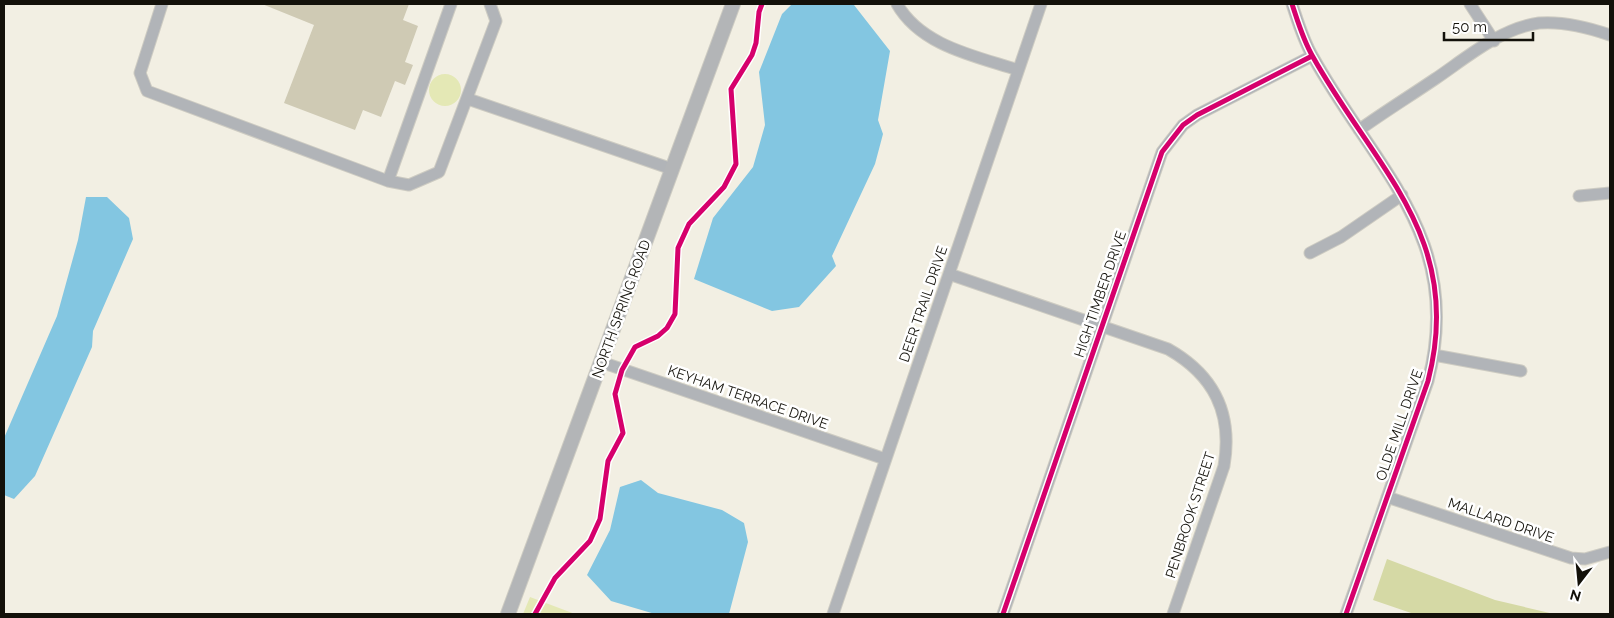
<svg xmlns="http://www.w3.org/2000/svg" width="1614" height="618" viewBox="0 0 1614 618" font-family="Raleway,sans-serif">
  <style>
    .green { fill: #e4e8b5 }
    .forest { fill: #d5d9a5 }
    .water { fill: #83c6e1 }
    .building { fill: #cfcab4 }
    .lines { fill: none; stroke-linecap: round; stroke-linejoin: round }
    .minor-casing { stroke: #cdcbc2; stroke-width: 13 }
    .major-casing { stroke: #cdcbc2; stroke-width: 16 }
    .minor { stroke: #b1b4b8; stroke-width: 11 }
    .major { stroke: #b3b5b7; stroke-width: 14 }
    .cycleway-casing { stroke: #fff; stroke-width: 8 }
    .cycleway { stroke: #d6006c; stroke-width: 5 }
    .labels { text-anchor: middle; stroke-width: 5; stroke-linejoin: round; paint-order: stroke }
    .street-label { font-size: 14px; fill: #13110a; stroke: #fff }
  </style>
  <rect width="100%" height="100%" fill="#f2efe3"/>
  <path class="green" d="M429 90a16 16 0 1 1 32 0a16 16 0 1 1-32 0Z
    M530,597L575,614H523Z"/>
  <path class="forest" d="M1387,559L1495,600L1554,614H1414L1373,600Z"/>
  <path class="water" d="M792,4L854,5L890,51L878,120L883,134L875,164L832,256L836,266L799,307L772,311L694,279L713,218L753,167L765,125L759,72L782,14Z
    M86,197H107L129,218L133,239L93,331L92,347L35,476L14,499L4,495V438L57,316L78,240Z
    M641,480L658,493L722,510L744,523L748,542L729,614H655L611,601L587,575L610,530L620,487Z"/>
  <path class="building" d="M262,4H409L403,20L418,26L405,62L413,65L405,85L395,81L381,117L363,110L355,130L284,103L314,25Z"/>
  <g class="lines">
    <defs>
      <path id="minor" d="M162,4L140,73L147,91L388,181L409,185L439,172L496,21L490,4
        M897,4C921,46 975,56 1018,70
        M1292,4C1298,22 1303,40 1313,57C1376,170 1465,238 1428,381L1346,614
        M1470,4L1494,41
        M468,99L672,169
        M1359,130C1384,112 1410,96 1435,79C1466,58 1501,28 1539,23C1564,21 1587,27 1610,35
        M388,181L451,4
        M1579,196L1610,193
        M1310,253L1341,237L1402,195
        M949,274L1168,349C1214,375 1233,413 1224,466L1173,614
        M1434,355L1521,371
        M601,362L885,459
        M1387,497L1571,558L1585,559L1610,552
        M833,614L1041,4
        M1003,614L1162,152L1183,125L1197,115L1312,56"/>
      <path id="major" d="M508,614L733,4"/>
    </defs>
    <use href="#minor" class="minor-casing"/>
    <use href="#major" class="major-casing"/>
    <use href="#minor" class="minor"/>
    <use href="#major" class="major"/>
    <defs>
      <path id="cycleway" d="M1292,4C1298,22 1303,40 1313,57C1376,170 1465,238 1428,381L1346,614
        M535,614L555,578L590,541L600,519L608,461L623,433L615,394L622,370L635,347L658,336L667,328L675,314L678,248L689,224L724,187L736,164L731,89L752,55L756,43L759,12L762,4
        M1003,614L1162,152L1183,125L1197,115L1312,56"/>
    </defs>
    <use href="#cycleway" class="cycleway-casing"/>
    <use href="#cycleway" class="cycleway"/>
  </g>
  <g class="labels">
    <g class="street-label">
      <text transform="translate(1100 294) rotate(-71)" y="5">HIGH TIMBER DRIVE</text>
      <text transform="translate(923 304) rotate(-71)" y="5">DEER TRAIL DRIVE</text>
      <text transform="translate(621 309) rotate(-70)" y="5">NORTH SPRING ROAD</text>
      <text transform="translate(748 397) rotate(19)" y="5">KEYHAM TERRACE DRIVE</text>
      <text transform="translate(1399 425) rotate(-71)" y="5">OLDE MILL DRIVE</text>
      <text transform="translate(1190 515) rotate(-72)" y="5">PENBROOK STREET</text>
      <text transform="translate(1501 520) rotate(19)" y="5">MALLARD DRIVE</text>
    </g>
  </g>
  <rect width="1614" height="618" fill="none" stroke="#13110a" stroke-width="10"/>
  <g transform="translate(1579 583) rotate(196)" stroke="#ffffff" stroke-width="4" paint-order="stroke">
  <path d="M0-4L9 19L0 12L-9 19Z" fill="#13110a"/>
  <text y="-8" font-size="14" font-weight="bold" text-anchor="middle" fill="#13110a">N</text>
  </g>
  <path d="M1444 32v8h89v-8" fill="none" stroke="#13110a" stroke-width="2.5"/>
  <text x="1452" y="32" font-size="15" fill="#13110a" stroke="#ffffff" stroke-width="4" paint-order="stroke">50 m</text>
</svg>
